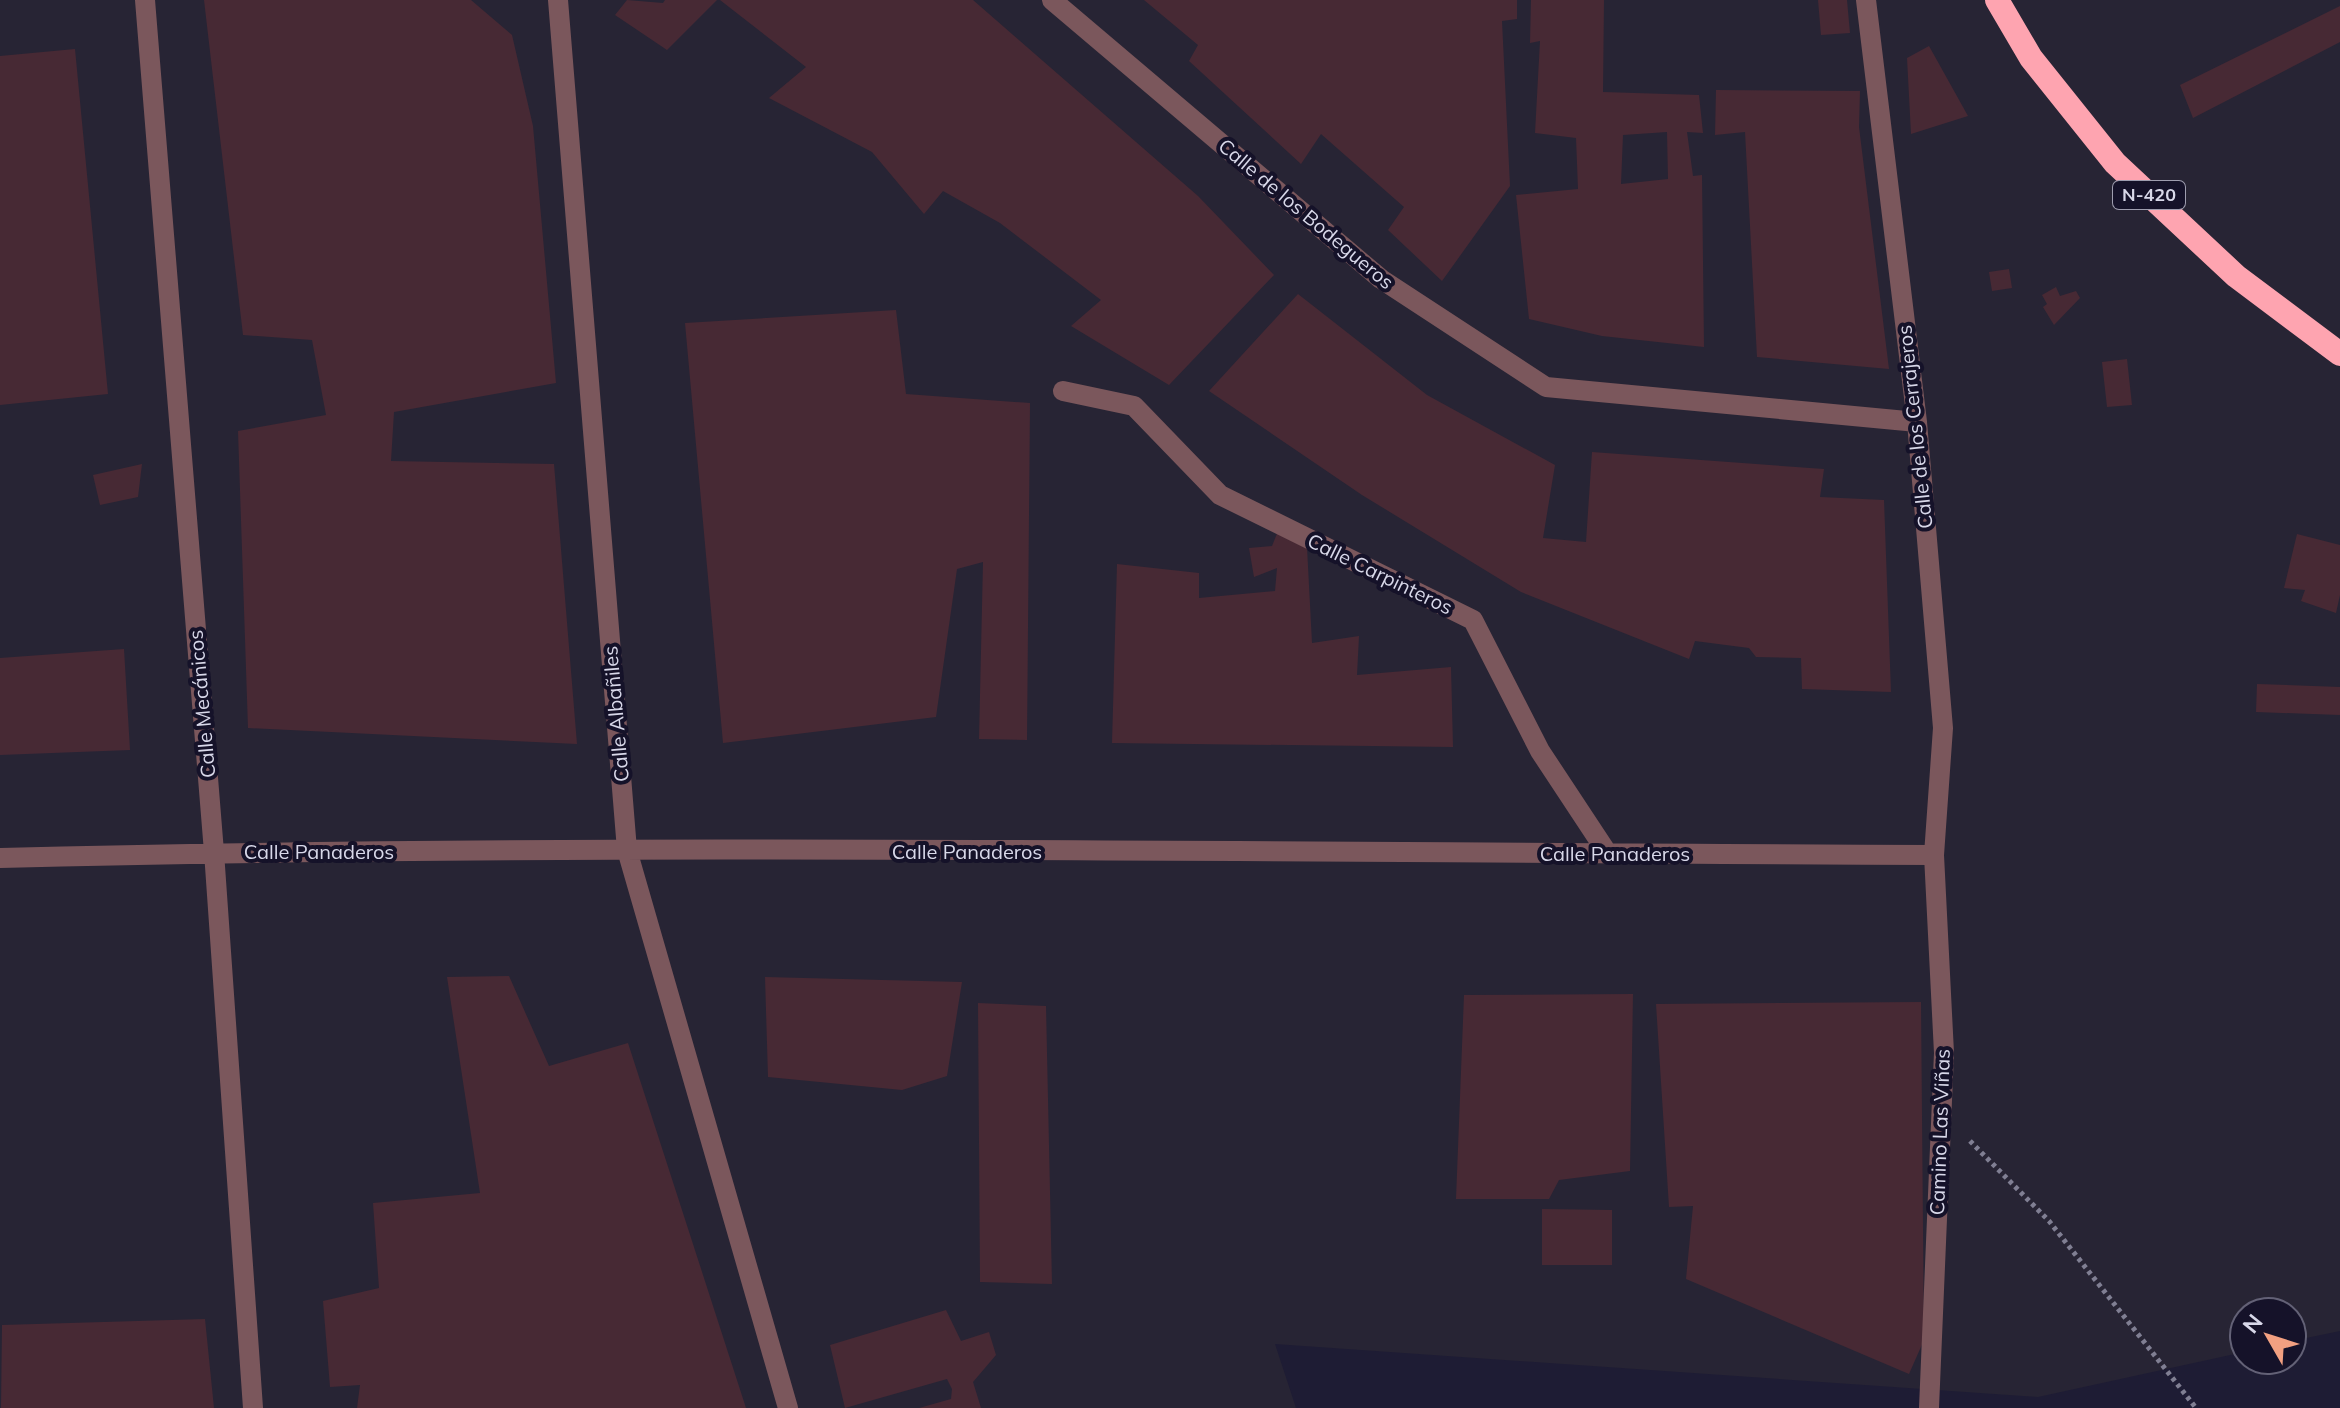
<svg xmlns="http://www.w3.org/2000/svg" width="2340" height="1408" viewBox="0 0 2340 1408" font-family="Mulish,sans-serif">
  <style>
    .industrial { fill: #272434 }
    .building { fill: #472934; fill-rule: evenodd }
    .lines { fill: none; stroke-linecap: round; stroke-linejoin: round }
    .path { stroke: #807f93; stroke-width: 5; stroke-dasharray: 4 4; stroke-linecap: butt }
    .minor { stroke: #7b575c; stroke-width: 20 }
    .highway { stroke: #fea4b0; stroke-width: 24 }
    .labels { text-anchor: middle; stroke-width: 8; stroke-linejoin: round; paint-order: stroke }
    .shield { fill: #151229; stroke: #9e9daf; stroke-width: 2 }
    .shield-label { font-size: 18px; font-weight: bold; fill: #d8d8e9 }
    .street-label { font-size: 20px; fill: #d8d8e9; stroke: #151229 }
  </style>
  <rect width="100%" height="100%" fill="#1e1c34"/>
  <path class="industrial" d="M0,0H2340V1331L2292,1341V1312H2244V1352L2038,1397L1275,1344L1296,1408H0Z"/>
  <path class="building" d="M204,0H471L512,35L533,126L556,383L394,412L391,461L554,464L577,744L248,728L238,431L326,415L312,340L243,335Z
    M627,0L663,3L665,0H717L667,50L615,15Z
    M720,0H973L1198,196L1274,275L1169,385L1071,326L1101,300L1000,223L943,191L924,214L872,152L769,98L806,67Z
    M1144,0H1517V19L1502,21L1510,186L1442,281L1388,230L1404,207L1321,134L1301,164L1189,61L1198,45Z
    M1531,0H1604L1603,92L1699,95L1703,133L1687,132L1693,176L1702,175L1704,347L1602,336L1529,319L1516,195L1578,189L1576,138L1535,133L1540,41L1530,43ZM1667,132L1668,179L1621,184L1623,135Z
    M1818,0H1847L1850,33L1821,35Z
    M2340,6V42L2193,118L2180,85Z
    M1929,46L1968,116L1911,134L1907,58Z
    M75,49L108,394L0,405V56Z
    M1716,90L1860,91L1859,127L1889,369L1757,357L1745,132L1715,135Z
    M2009,269L2012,288L1992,291L1989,272Z
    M2056,287L2060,296L2076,291L2080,298L2054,325L2043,307L2047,304L2042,295Z
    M1298,294L1427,395L1555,465L1543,538L1586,542L1592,452L1824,469L1820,497L1884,500L1891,692L1802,689L1801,658L1756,657L1749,648L1695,641L1689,659L1521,592L1362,495L1209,391Z
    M896,310L906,394L1030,403L1027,740L979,739L983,562L957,569L936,717L723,743L685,323Z
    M2127,359L2132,405L2107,407L2102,362Z
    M142,464L138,497L100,505L93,475Z
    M1278,531L1307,547L1312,643L1359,636L1357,675L1451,667L1453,747L1112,743L1117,564L1199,573V598L1275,591L1277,568L1254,577L1249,548L1272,546Z
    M2297,534L2340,545V595L2336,613L2301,601L2305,590L2284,588Z
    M124,649L130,750L0,755V658Z
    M2257,684L2340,687V715L2256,712Z
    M509,976L549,1066L628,1043L746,1408H357L360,1385L330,1387L323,1301L379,1288L373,1203L480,1193L447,977Z
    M765,977L962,982L947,1076L902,1090L768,1077Z
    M1633,994L1630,1171L1559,1180L1549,1199H1456L1464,995Z
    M1921,1002L1924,1340L1909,1374L1686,1279L1693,1206L1669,1207L1656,1004Z
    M978,1003L1046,1006L1052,1284L980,1282Z
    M1542,1209L1612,1210V1265H1542Z
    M946,1310L961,1341L989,1332L996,1355L973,1382L981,1408H919L951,1399L952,1389L947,1379L845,1408L830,1345Z
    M205,1319L214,1408H1L2,1325Z"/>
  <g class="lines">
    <path class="path" d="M1970,1141L2049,1221L2196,1408"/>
    <path class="minor" d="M145,0L214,852L253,1408
      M558,0L627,850L788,1408
      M1052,0L1381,279L1546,387L1917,422
      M1866,0L1917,422L1943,728L1934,855L1944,1053L1929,1408
      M1063,391L1134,406L1220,495L1473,620L1540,751L1608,854
      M0,858C644,842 1289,853 1934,855"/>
    <path class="highway" d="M1997,0L2031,58L2115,163L2236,276L2340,354"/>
  </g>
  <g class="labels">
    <rect class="shield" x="2113" y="181" width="72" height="28" rx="6"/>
    <g class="shield-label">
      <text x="2149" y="201">N-420</text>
    </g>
    <g class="street-label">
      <text transform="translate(1306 214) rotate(40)" y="7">Calle de los Bodegueros</text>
      <text transform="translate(1915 427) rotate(-96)" y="7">Calle de los Cerrajeros</text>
      <text transform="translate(1380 574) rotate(26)" y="7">Calle Carpinteros</text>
      <text transform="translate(202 704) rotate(-95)" y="7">Calle Mecánicos</text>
      <text transform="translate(616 714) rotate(-95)" y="7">Calle Albañiles</text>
      <text x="319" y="859">Calle Panaderos</text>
      <text x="967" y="859">Calle Panaderos</text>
      <text x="1615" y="861">Calle Panaderos</text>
      <text transform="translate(1940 1132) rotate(-88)" y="7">Camino Las Viñas</text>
    </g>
  </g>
  <g transform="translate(2268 1336) rotate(309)"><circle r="38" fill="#151229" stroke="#636176" stroke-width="2"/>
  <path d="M0-6L14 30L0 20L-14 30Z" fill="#f2a081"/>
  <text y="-12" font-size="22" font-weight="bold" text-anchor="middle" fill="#d8d8e9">N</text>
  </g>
</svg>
